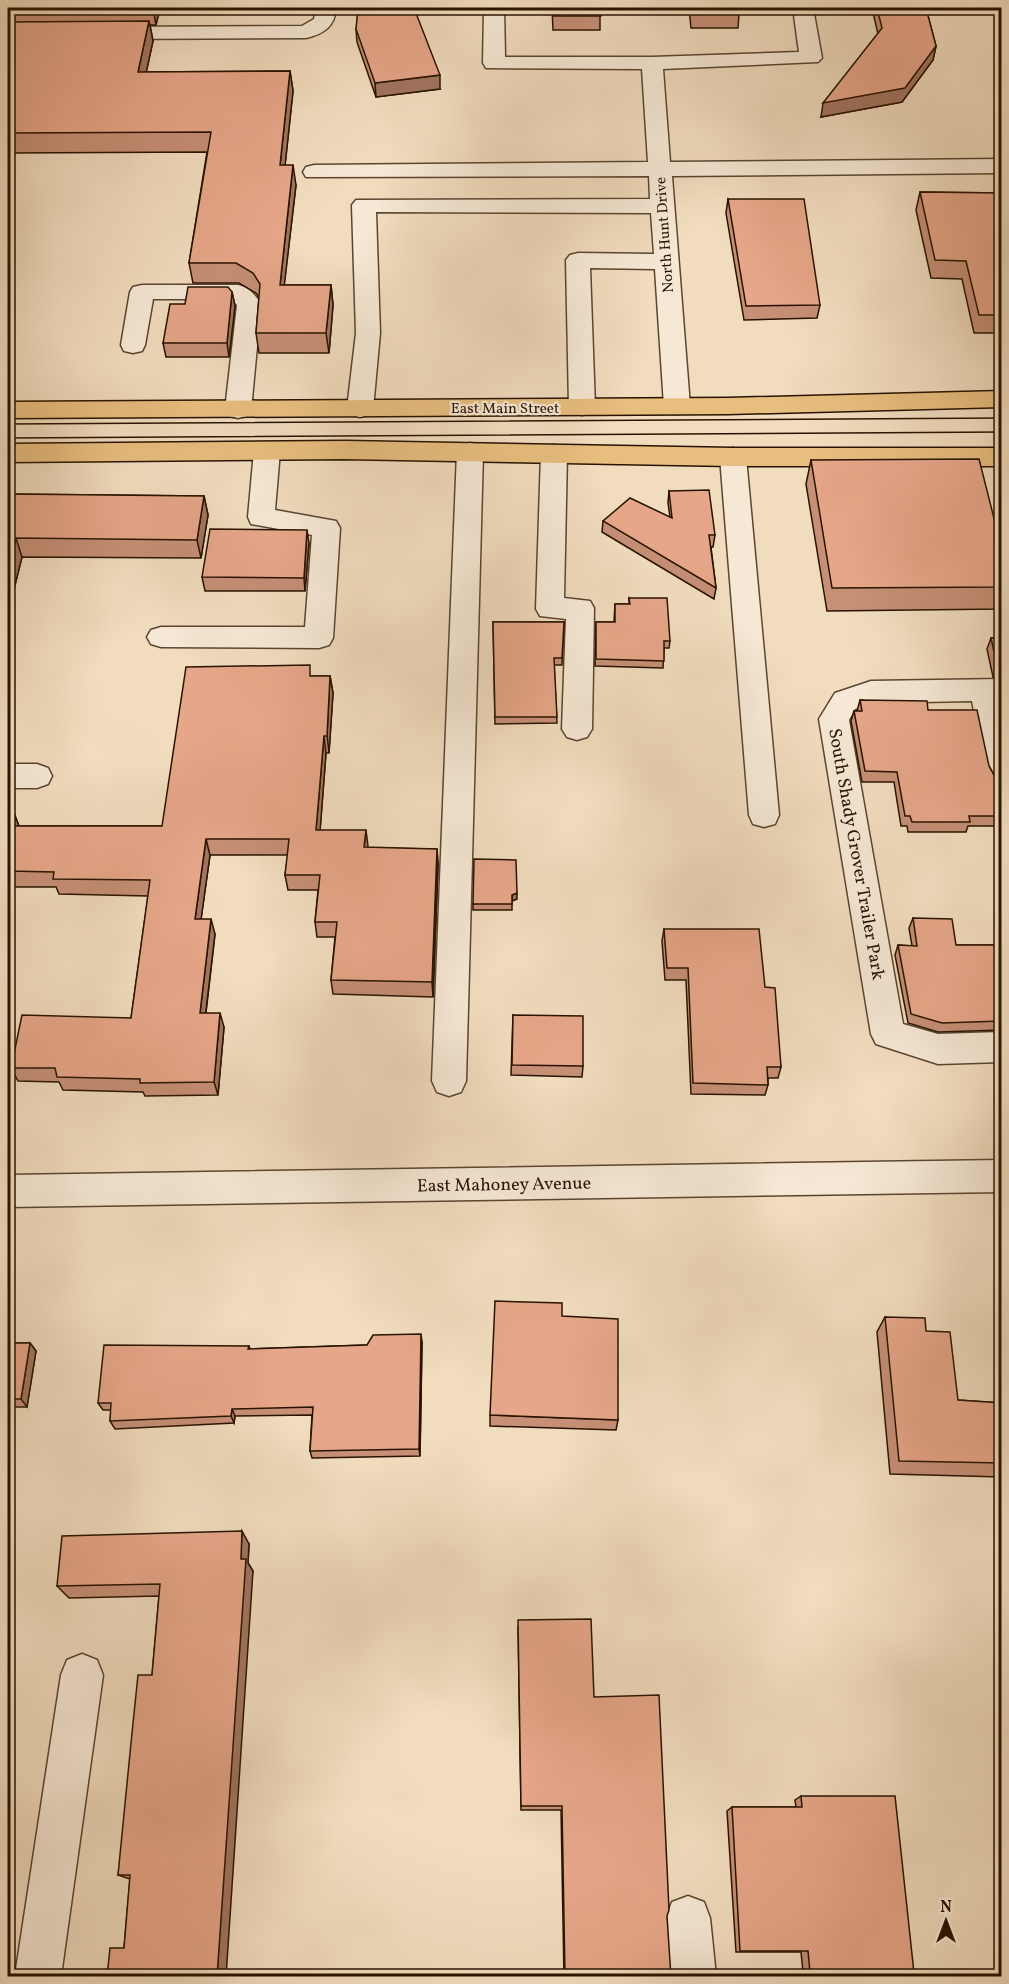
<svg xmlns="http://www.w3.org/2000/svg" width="1009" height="1984" viewBox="0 0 1009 1984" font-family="Vollkorn,serif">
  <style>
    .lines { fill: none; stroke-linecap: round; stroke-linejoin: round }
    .minor-casing { stroke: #5a4530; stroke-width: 3 }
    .major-casing { stroke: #281300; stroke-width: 3 }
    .minor { fill: #f6e8d5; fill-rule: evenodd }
    .major { fill: #e8be7f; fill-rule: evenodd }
    .tram { stroke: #281300; stroke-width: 1.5 }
    .wall { fill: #c68f76; stroke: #281300; stroke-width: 1.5 }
    .shaded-wall { fill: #a17460; stroke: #281300; stroke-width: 1.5 }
    .building { fill: #e6a689; stroke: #281300; stroke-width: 1.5 }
    .labels { text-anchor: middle; stroke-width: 4.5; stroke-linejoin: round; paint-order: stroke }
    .far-street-label { font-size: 15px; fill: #281300; stroke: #f6e8d5 }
    .street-label { font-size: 18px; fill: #281300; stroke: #f6e8d5 }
  </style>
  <rect width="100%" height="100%" fill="#f1dcbe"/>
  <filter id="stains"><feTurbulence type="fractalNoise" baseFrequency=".00333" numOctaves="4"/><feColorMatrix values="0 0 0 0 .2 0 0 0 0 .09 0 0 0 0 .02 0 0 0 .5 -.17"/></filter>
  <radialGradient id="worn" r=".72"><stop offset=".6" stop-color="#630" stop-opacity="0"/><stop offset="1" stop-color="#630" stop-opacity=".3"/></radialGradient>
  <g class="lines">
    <defs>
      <path id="minor" d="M316,8H336C335,26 324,34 306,38L106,39L99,37L96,33L99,29L106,27L302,26L314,19Z
        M484,8H504L505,57H652L799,52L793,8H813L822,58L818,62L663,69L670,162L1002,159V173L672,176L690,406L686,412L677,414L668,412L664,406L655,269L590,268L595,407L591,413L582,415L573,413L569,407L566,260L570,255L578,253L654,254L651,213L376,212L380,333L373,409L369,415L360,417L351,415L347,409L356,333L352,205L356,200L650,199L649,176L306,177L303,172L306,167L314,165L648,162L642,69L486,68L483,63Z
        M142,285H238C249,287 255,295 261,304L251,410L247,416L238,418L229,416L225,410L237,305L231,299H153L145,345L142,351L133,353L124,351L121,345L130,292L133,287Z
        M267,442L276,445L280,451L275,510L336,521L340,528L333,638L329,645L319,648L161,647L151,644L147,637L151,630L161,627H305L312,535L251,524L248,517L254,451L258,445Z
        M470,443L479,446L483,452L466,1081L461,1092L449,1096L437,1092L432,1081L457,452L461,446Z
        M554,445L563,448L567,454L564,598L590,601L594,608L592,729L587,737L577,740L567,737L562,729L566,619L540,616L536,609L541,454L545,448Z
        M733,448L742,451L746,457L779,815L775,824L764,827L753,824L749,815L720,457L724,451Z
        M1002,679V787L991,783L987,775L972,701L872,703L855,709L849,720L903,1024L938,1034L1002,1032V1062L938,1064L876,1044L871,1034L819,719L835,693L871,681Z
        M8,764H37L48,768L52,776L48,784L37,788H8Z
        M1002,1160V1192L8,1207V1175Z
        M82,1654L97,1660L103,1675L61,1976H15L61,1675L67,1660Z
        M688,1896L704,1902L710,1918L716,1976H670L666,1918L672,1902Z"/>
      <path id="major" d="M1002,391V407L728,414L8,418V402L728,398Z
        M345,441L733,448H1002V466H733L345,459L8,462V444Z"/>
    </defs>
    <use href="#minor" class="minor-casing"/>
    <use href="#major" class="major-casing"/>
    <use href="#minor" class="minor"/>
    <use href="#major" class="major"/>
    <path class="tram" d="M8,424L1002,418
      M8,438L1002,432"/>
  </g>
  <path class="wall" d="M8,8H160L156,25H150L153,41L146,72L290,71L293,91L285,165L296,185L284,285H331L333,305L329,353H259L256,333L259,298L256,293L239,283H193L189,263L207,152L8,153Z
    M552,8H600V30H553Z
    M689,8H738L739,14L738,28H691Z
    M872,8H926L936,46L933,60L902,102L821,117L878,34Z
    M356,29L440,89L376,97L357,42Z
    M920,192L1002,193V333H974L962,279L931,278L916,210Z
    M728,199L820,305L817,318L744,320L726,213Z
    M232,292L235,306L229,357H166L163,343L185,304Z
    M811,460L1002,550V609L827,611L806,484Z
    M669,491L715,535L713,547H711L716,588L714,599L602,532L603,521L670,517L668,503Z
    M8,494L204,496L208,515L201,558L22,557L9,609H8Z
    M309,543L305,591H205L202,577Z
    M629,598L670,641L669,648H664L663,668L595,666L596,622H614L615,604H629Z
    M493,622H564L562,665H554L557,723L495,724Z
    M991,638H1002V678L993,677L987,649Z
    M312,676H330L333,693L329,753H326L320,830L368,848L437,849L438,865L433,997L333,994L331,980L335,937H317L315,922L318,890H288L285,875L288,855H210L201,919L215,934L206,1013L224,1027L218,1095L145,1096L143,1092L63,1090L59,1082L18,1081L11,1068L131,1018L148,896L59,894L56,887H8V813H14L19,826H162Z
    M860,700L928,710L989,766L994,775L1002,777V826H968L966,832H908L907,826H901L894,782H862L851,721L854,711H857Z
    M517,899L512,901V910H473V904Z
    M913,918L956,945H1002V1030L938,1032L908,1023L895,955L898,945L912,946L909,928Z
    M664,929L765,987L781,1067L778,1078H768V1085L765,1095L691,1094L686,980H665L662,941Z
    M513,1015L583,1066L582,1077L511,1075Z
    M885,1317L926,1331L958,1400L1002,1403V1477L890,1474L877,1332Z
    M422,1342L420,1456L312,1458L310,1451L312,1415L235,1416L234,1423L115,1429L110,1421L111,1410H103L98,1403L249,1346L250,1349L367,1345Z
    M8,1343H30L36,1351L27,1407H8Z
    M490,1415L618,1420L616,1430L490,1426Z
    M249,1544L248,1563L253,1571L124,1948L130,1879L118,1875L152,1675L159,1596L69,1598L57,1586Z
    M518,1627L594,1697L671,1977H564L561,1810H521Z
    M801,1796L914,1973L906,1974L803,1972L801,1952H736L727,1811L732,1807H796L795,1800Z"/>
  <path class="shaded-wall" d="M153,8H160L156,25Z
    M149,21L153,41L142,92L138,72Z
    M936,46L933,60L902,102L821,117L823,103Z
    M290,71L293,91L283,185L280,165Z
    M440,75V89L376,97L375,83Z
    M293,165L296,185L282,305L280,285Z
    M331,285L333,305L329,353L326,333Z
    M232,292L235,306L229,357L227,343Z
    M204,496L208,515L201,558L197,540Z
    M307,530L309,543L305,591L304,578Z
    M16,538L22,557L9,609L8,605V571Z
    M330,676L333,693L329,753L327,736Z
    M324,736L326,753L319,845L316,830Z
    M14,813L20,829L11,826Z
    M366,830L368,846L366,863L364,847Z
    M206,839L210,855L199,934L195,919Z
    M437,849L438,865L433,997L432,982Z
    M517,893V899L512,901V895Z
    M211,919L215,934L204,1027L200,1013Z
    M220,1013L224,1027L218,1095L214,1082Z
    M421,1334L422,1342L420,1456L419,1449Z
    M30,1343L36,1351L27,1407L21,1399Z
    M232,1409L235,1416L234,1423L231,1416Z
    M242,1531L249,1544L248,1563L253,1571L226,1977H217Z"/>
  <path class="building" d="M358,8H414L440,75L375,83L356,29Z
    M553,8H600L601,16H553Z
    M692,8H738L739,14H692Z
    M877,8H926L936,46L905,88L823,103L882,28Z
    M149,21L138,72L290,71L280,165H293L280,285H331L326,333H256L260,284L253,273L236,263H189L211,132L8,133V22Z
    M920,192L1002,193V315H979L966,261L935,260Z
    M728,199H804L820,305L746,306Z
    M188,287H228L232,292L227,343H163L170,304H185Z
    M979,459L1002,550V587L832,588L811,460Z
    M709,490L715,535H709L716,588L603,521L630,498L672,518L669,491Z
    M8,494L204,496L197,540L16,538L8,571Z
    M210,529L307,530L304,578L202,577Z
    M629,598H667L670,641H664V661L596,659V622H615V604H630Z
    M493,622H564L562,658H554L557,717H495Z
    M991,638H1002V667L997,666Z
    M310,665V676H330L327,736H324L316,830H366L364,847L437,849L432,982L331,980L337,922H315L320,875H285L289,839H206L195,919H211L200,1013H220L214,1082L140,1083V1079L57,1077L55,1068H11L22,1015L131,1018L150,880L53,879L54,872L8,871V813H14L11,826H162L186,667Z
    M860,700L927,701L928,710H977L989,766L994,775L1002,777V816H969L970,822H912L910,816H905L897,772L865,771L854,711H862Z
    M474,859L516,860L517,893L512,895V904H473Z
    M913,918L952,919L956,945H1002V1021L942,1023L911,1014L898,945L917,946Z
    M664,929H759L765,987L775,988L781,1067H767L768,1085L693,1083L688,968H667Z
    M513,1015L583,1016V1066L512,1065Z
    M495,1301L562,1303V1316L618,1319V1420L490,1415Z
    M885,1317L925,1318L926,1331L950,1332L958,1400L1002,1403V1463L899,1461Z
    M421,1334L419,1449L310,1451L313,1407L232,1409L231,1416L110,1421L111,1403H98L104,1345L249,1346L248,1349L367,1345L373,1335Z
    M8,1343H30L21,1399H8Z
    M242,1531L241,1559H246L217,1977H107L110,1948H124L130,1875H118L132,1733L138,1675H152L160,1584L57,1586L62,1536Z
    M591,1619L594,1697L659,1695L669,1910L667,1916L671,1977H565L562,1806H521L518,1620Z
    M801,1796H895L914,1973L810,1972L808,1951H740L732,1807H802Z"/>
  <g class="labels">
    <g class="far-street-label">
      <text transform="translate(664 235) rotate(-94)" y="5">North Hunt Drive</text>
      <text x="505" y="413">East Main Street</text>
    </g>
    <g class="street-label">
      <text transform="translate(857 854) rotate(80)" y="6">South Shady Grover Trailer Park</text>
      <text transform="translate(504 1184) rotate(-1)" y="6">East Mahoney Avenue</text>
    </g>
  </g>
  <rect width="1009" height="1984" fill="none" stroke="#f1dcbe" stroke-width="30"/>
  <rect x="9" y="9" width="991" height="1966" fill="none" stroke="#281300" stroke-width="3"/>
  <rect x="15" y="15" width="979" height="1954" fill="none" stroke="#281300" stroke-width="1.5"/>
  <g transform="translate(946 1921)" stroke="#f6e8d5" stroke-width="4.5" paint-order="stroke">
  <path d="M0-4.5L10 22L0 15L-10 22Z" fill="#281300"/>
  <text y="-9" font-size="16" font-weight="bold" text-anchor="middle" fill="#281300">N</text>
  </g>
  <rect width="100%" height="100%" filter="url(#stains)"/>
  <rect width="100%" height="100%" fill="url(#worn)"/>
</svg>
